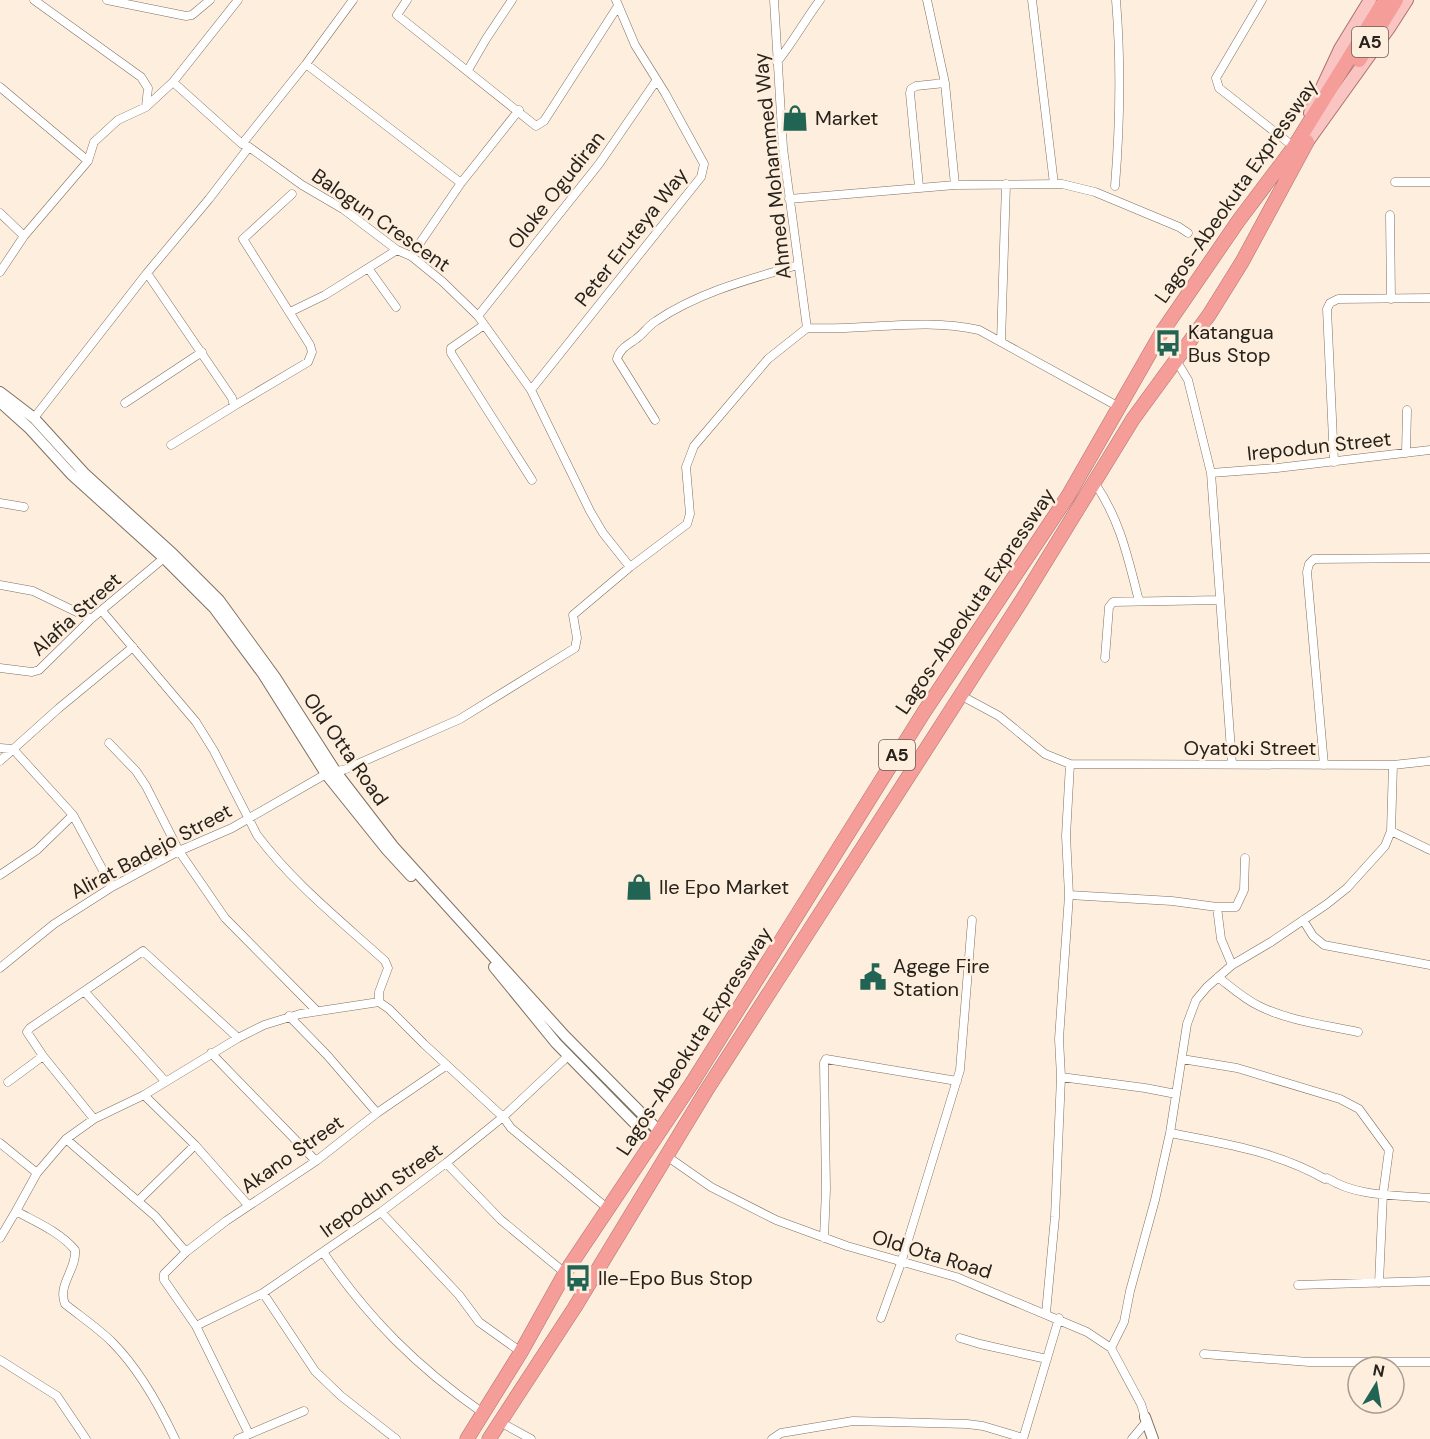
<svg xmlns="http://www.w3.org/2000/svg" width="1430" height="1439" viewBox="0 0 1430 1439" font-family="'DM Sans',sans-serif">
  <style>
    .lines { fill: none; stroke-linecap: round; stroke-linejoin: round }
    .street-casing { stroke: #7e7162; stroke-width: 9 }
    .secondary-casing { stroke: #7e7162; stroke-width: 12 }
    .primary-casing { stroke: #ad726d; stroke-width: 14 }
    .highway-casing { stroke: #ad726d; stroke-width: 15 }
    .street { stroke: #fff; stroke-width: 8 }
    .secondary { stroke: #fff; stroke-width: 10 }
    .primary { stroke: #f9c4c2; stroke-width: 12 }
    .highway { stroke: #f59d99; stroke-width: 14 }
    .labels { text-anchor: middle; stroke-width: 5; stroke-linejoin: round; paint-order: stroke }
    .shield { fill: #fdeedd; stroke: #675f55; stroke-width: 1.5 }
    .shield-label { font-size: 18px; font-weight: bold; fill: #27221b }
    .poi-label { font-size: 20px; fill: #27221b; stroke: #fdeedd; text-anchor: start }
    .street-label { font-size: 20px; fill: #27221b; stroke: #fdeedd }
  </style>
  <rect width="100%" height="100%" fill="#fdeedd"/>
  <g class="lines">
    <defs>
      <path id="street" d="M34,0L141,77L148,88L146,107
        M107,0L186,16L192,15L210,0
        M407,0L397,15L536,126L544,121L618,6
        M774,0L783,148L807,328
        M927,0L945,83L955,185
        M1032,0L1054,184
        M1262,0L1216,78L1219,88L1294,147
        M777,62C793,42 805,20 820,0
        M306,64L461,183
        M468,70L486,39L512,0
        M173,82L242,144L249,147L302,185L343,209L397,250L411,256L443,282L478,316L531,390L590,511L603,533L630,567
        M0,87L88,161
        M242,144L306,64L353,0
        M1395,182H1430
        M1115,186C1120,125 1121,61 1116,0
        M919,187L910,93L911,89L916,86L945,83
        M789,199L955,185L1062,184L1095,192L1179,227L1188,233
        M0,213L24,236
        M1390,215L1391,299
        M411,256L461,183L519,110
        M368,268L396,307
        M0,272L24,236L88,161L94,142L118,120L146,107L173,82L238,0
        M147,273L232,398L234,406L171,445
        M290,312L325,295L397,250
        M478,316L599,164L656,81
        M484,325L454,346L451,348V353L532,480
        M807,328C864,331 923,317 979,330L1119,407
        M1001,342L1006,184
        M1176,360L1188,380L1211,473L1232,764
        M531,390L701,177L704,164L665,93L635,45L616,0
        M125,403L202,352
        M234,406L308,362L312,352L310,345L243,239L292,194
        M34,418L147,273L209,199L249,147
        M655,420L617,359C620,348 628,345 636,339C643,334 648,326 656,321C699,292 750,279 798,265
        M1406,453L1407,410
        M1334,462L1327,309L1330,303L1338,299L1430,298
        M1211,473L1277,468L1430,450
        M1094,482C1120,519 1128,558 1139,601
        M0,503L24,507
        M0,585L33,591L91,619
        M102,611L196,722L214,751L257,835C293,883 341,921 385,961L388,968L379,992V1002
        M1105,658L1109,607L1113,602L1220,600
        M0,668L32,672L39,670L91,619L164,558
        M960,695L999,716L1045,754L1070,764L1393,765L1430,761
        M109,743L136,771L146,786L179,851L225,918L317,1011
        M0,748L13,749L73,815L112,887
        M0,761L59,708L133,647
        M1324,765L1307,572L1309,564L1314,559L1430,558
        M1391,831L1430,850
        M0,875L37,850L73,815
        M1069,895L1172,901L1217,907H1236L1244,890L1245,858
        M1217,907L1221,939L1232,965
        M1303,920L1313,936L1324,945L1430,965
        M0,968L54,924L112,887L179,851L232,828L326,774L346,769L460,719L575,648L577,638L573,615L630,567L687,524L690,514L686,467L694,446L768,359L807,328
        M1218,977C1231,987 1244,999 1259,1006C1289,1021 1326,1025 1358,1032
        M85,992L165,1081
        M289,1016L327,1055L377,1113
        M211,1053L316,1161
        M1182,1059L1237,1068L1340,1099L1359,1109L1389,1150L1383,1194L1379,1283
        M1061,1077L1145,1088L1176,1094
        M8,1082L43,1056
        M144,1095L195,1145L248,1205
        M94,1119L43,1056L27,1032L30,1028L143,951L238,1038
        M1170,1133C1223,1143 1278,1152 1325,1179L1327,1178C1357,1197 1395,1195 1430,1198
        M66,1139L155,1216L186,1252
        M0,1143L37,1173
        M668,1157L711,1187L776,1220L847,1246L956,1277L1087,1332L1111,1348L1141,1404L1145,1417
        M446,1163L501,1220L565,1273
        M138,1201L195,1145
        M381,1212L459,1295L479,1322L521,1352
        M0,1238L16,1211
        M824,1238L826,1189L824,1063L826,1059L957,1081
        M323,1252C368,1318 417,1367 483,1413
        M1298,1285L1430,1281
        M263,1293L315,1371L341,1396L396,1439
        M1046,1313L1055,1217L1061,1077L1059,1039L1069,895L1066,836L1070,764
        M881,1318L901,1263L960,1070L972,920
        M196,1326L263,1293L381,1212L446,1163L503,1117L568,1056
        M960,1338L980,1344L1047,1359
        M1111,1348L1124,1322L1130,1291L1155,1200L1170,1133L1187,1024L1196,1000L1207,987L1232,965L1271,942L1327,904L1347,888L1385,846L1391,831L1393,765
        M1204,1354L1309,1362H1430
        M0,1360L57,1396L86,1439
        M500,1422L531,1439
        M249,1434L196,1326L164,1280V1274L186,1252L226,1221L316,1161L377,1113L447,1065
        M175,1439C159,1405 139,1369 112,1342C98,1328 80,1316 65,1304C57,1285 77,1269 75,1250C60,1232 36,1222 16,1211L37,1173L66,1139L94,1119L144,1095L238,1038L264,1025L300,1014L379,1002L389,1009L424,1044L503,1117L511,1128L607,1208
        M238,1439L304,1411
        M772,1439L781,1433L853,1421L967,1424L983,1426L1023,1438
        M1023,1439L1059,1318
        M1132,1439L1147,1421"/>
      <path id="secondary" d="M0,392L34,418L85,474L173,554L219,600L275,677L336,772L393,846L565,1036L660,1132
        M0,402L29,428L71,474L164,558L214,608L263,674L326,774L387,850L411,876
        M494,967L556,1043L653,1142
        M1145,1417L1153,1439"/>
      <path id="primary" d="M1310,113L1340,49L1370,0
        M1303,148L1389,28L1407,0"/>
      <path id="highway" d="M1359,60L1396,0
        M467,1439L521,1352L565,1273L692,1083L924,712L1068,496L1162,332L1239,220L1294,147L1385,0
        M489,1439L575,1307L706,1091L1022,600L1133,419L1209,315L1242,262L1307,142"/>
    </defs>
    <use href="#street" class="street-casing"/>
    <use href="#secondary" class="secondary-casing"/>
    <use href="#primary" class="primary-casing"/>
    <use href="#highway" class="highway-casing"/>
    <use href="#street" class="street"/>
    <use href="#secondary" class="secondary"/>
    <use href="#primary" class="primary"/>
    <use href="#highway" class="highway"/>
  </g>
  <defs>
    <symbol id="shop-bare" viewBox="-9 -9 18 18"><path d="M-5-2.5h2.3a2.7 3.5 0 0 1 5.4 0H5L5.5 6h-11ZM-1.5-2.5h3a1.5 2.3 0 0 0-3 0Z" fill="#226454" stroke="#fdeedd" stroke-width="2.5" paint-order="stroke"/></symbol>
    <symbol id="bus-bare" viewBox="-9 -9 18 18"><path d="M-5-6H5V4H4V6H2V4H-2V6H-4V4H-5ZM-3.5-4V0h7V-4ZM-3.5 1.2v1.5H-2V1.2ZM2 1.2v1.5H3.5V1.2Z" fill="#226454" stroke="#fdeedd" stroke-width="2.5" paint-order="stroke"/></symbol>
    <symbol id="civic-bare" viewBox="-9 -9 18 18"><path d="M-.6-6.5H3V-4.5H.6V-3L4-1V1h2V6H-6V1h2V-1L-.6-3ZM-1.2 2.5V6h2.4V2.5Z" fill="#226454" stroke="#fdeedd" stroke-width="2.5" paint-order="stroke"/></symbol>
  </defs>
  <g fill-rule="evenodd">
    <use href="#shop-bare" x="776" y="99" width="38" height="38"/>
    <use href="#bus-bare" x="1149" y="324" width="38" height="38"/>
    <use href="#shop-bare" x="620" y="868" width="38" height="38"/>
    <use href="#civic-bare" x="854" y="958" width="38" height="38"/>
    <use href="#bus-bare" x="559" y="1259" width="38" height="38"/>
  </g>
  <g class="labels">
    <g class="shield">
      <rect x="1352" y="27" width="36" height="30" rx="4.5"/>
      <rect x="879" y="740" width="36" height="30" rx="4.5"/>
    </g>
    <g class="shield-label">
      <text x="1370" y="48">A5</text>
      <text x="897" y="761">A5</text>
    </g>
    <g class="poi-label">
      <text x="815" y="125">Market</text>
      <text x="1188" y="339">Katangua<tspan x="1188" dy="23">Bus Stop</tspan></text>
      <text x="659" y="894">Ile Epo Market</text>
      <text x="893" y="973">Agege Fire<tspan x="893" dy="23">Station</tspan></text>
      <text x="598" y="1285">Ile-Epo Bus Stop</text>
    </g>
    <g class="street-label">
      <text transform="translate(772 166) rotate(-96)" y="7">Ahmed Mohammed Way</text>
      <text transform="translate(556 190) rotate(-52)" y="7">Oloke Ogudiran</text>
      <text transform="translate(1236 191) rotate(-55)" y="7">Lagos-Abeokuta Expressway</text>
      <text transform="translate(381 220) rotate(35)" y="7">Balogun Crescent</text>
      <text transform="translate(631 237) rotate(-52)" y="7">Peter Eruteya Way</text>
      <text transform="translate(1319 446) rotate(-6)" y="7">Irepodun Street</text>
      <text transform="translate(975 601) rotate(-56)" y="7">Lagos-Abeokuta Expressway</text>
      <text transform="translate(76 614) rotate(-42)" y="7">Alafia Street</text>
      <text x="1250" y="755">Oyatoki Street</text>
      <text transform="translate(346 749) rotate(55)" y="7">Old Otta Road</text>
      <text transform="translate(151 851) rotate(-28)" y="7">Alirat Badejo Street</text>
      <text transform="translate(694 1041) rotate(-57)" y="7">Lagos-Abeokuta Expressway</text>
      <text transform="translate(292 1154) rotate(-35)" y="7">Akano Street</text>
      <text transform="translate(381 1190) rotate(-36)" y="7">Irepodun Street</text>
      <text transform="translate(932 1254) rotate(17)" y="7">Old Ota Road</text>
    </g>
  </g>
  <g transform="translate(1376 1385) rotate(11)"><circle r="28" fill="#fdeedd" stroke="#a79c8f" stroke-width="1.5"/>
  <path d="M0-4.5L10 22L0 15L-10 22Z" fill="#226454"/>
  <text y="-9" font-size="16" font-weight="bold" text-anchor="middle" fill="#27221b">N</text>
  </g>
</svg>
